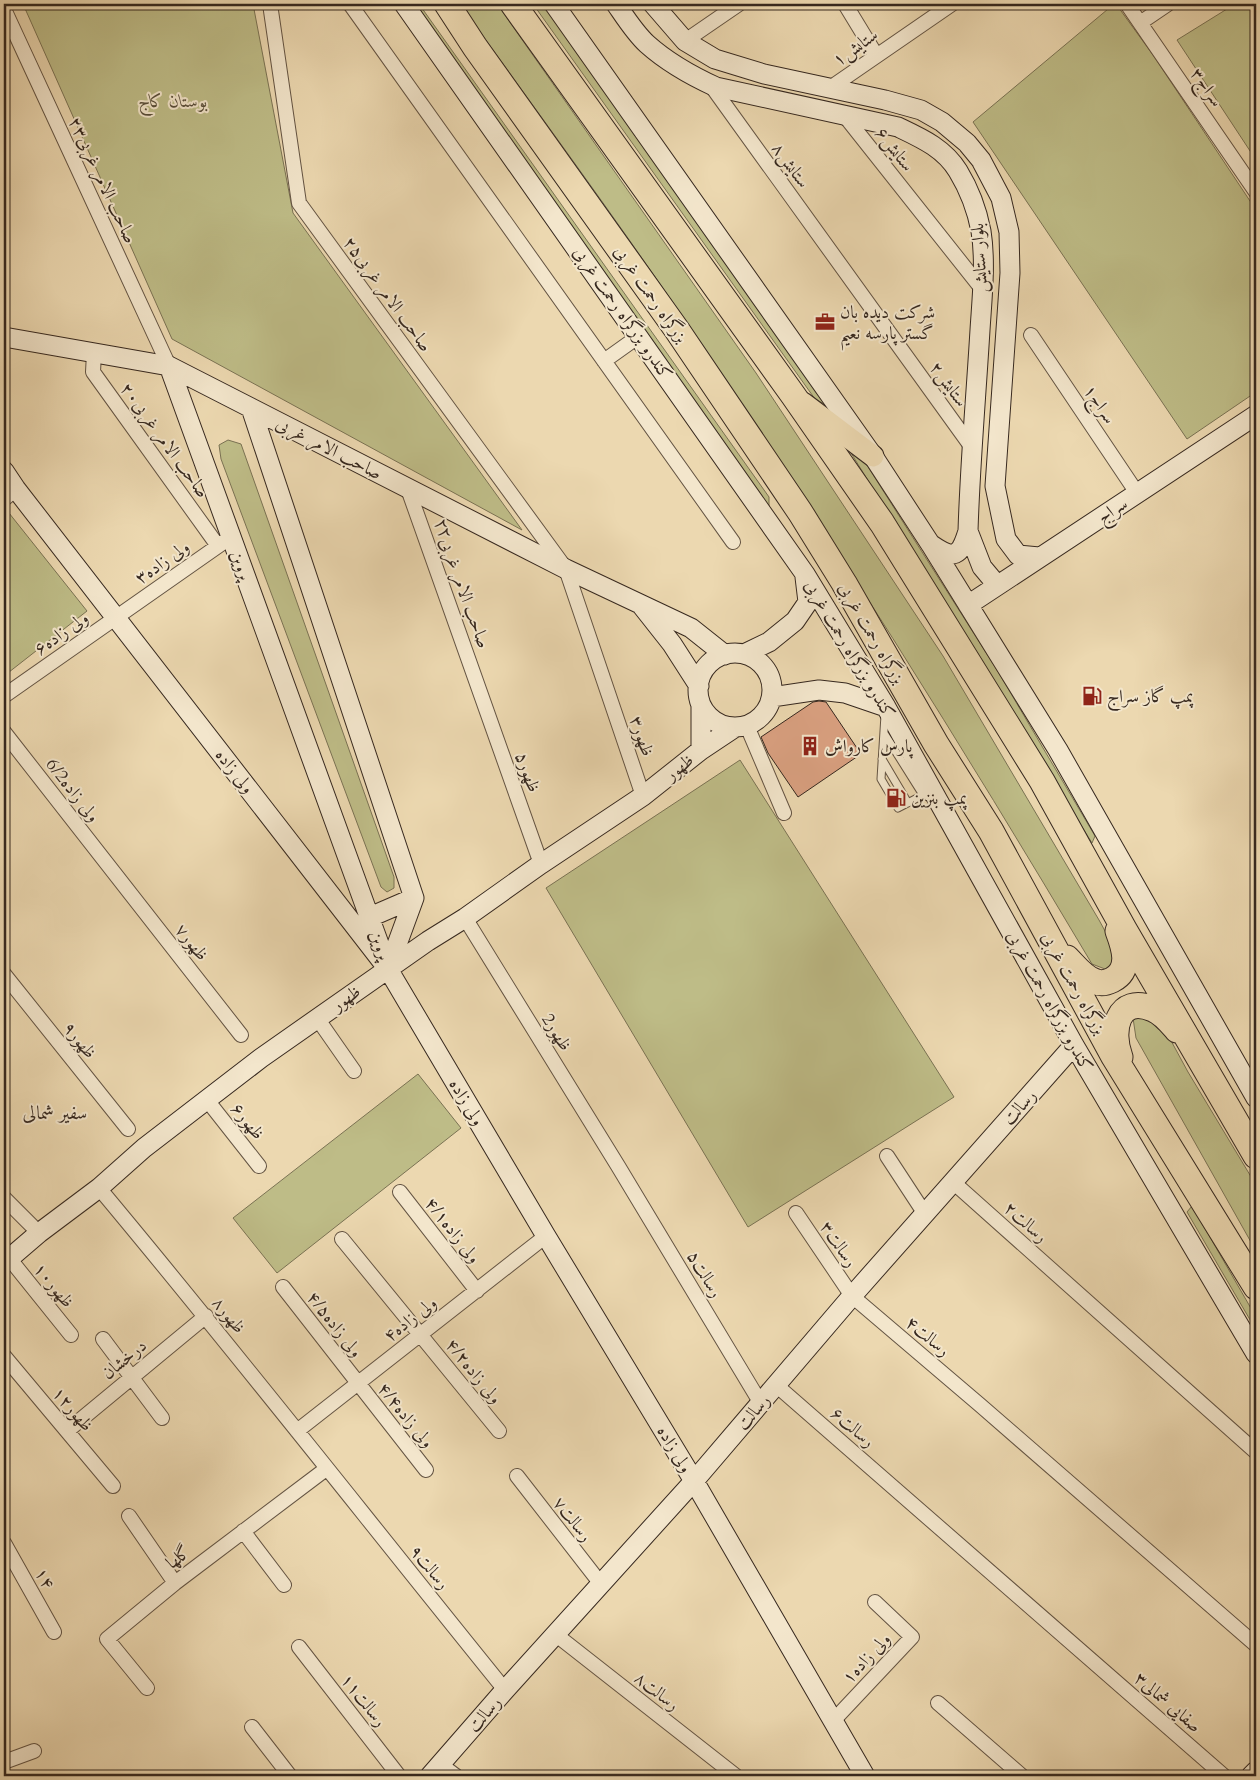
<svg xmlns="http://www.w3.org/2000/svg" width="1260" height="1780" viewBox="0 0 1260 1780" font-family="Cardo,Amiri,serif">
  <style>
    .green { fill: #bebc87; stroke: #7a7253 }
    .building { fill: #d89f7f; stroke: #36281f }
    .lines { fill: none; stroke-linecap: round; stroke-linejoin: round }
    .lane-casing { stroke: #645443; stroke-width: 9 }
    .street-casing { stroke: #645443; stroke-width: 16 }
    .secondary-casing { stroke: #36281f; stroke-width: 21 }
    .primary-casing { stroke: #36281f; stroke-width: 23 }
    .highway-casing { stroke: #36281f; stroke-width: 27 }
    .lane { stroke: #f3e6cc; stroke-width: 7 }
    .street { stroke: #f3e6cc; stroke-width: 14 }
    .secondary { stroke: #f3e6cc; stroke-width: 19 }
    .primary { stroke: #ecd8b0; stroke-width: 21 }
    .highway { stroke: #ecd8b0; stroke-width: 25 }
    .labels { text-anchor: middle; stroke-width: 4; stroke-linejoin: round; paint-order: stroke }
    .street-label { font-size: 18px; fill: #36281f; stroke: #f3e6cc }
    .park-label { font-size: 18px; font-style: italic; fill: #584d39; stroke: #f3e6cc }
    .poi-label { font-size: 18px; fill: #36281f; stroke: #f3e6cc; text-anchor: start }
    .neighbourhood-label { font-size: 19px; fill: #36281f; stroke: #f3e6cc }
  </style>
  <rect width="100%" height="100%" fill="#ecd8b0"/>
  <filter id="stains"><feTurbulence type="fractalNoise" baseFrequency=".004" numOctaves="4"/><feColorMatrix values="0 0 0 0 .2 0 0 0 0 .09 0 0 0 0 .02 0 0 0 .5 -.17"/></filter>
  <radialGradient id="worn" r=".72"><stop offset=".6" stop-color="#630" stop-opacity="0"/><stop offset="1" stop-color="#630" stop-opacity=".3"/></radialGradient>
  <path class="green" d="M23,4H253L293,213L522,530L172,339Z
    M412,4H419L769,497V506Z
    M460,4H497L756,373L943,656L1099,920L1116,951L1114,963L1105,969L1092,964C962,745 827,530 684,319C612,213 535,109 460,4Z
    M533,4H543L828,406L815,399Z
    M1114,4H1116L1153,55L1256,210V392L1187,439L973,122Z
    M1235,4H1256V160L1177,40Z
    M228,440L241,444L394,877V888L387,892L381,887L221,459L219,445Z
    M851,453L863,459L997,670L1095,836L1092,843Z
    M9,513L87,611L4,676V517Z
    M740,760L954,1097L748,1227L546,888Z
    M1139,1014L1163,1026L1188,1072L1256,1185V1251L1136,1038L1133,1018Z
    M418,1074L461,1128L277,1273L233,1218Z
    M1192,1206L1256,1317V1330L1187,1212Z"/>
  <path class="building" d="M819,701L826,702L861,754L798,797L768,753L761,737L813,702Z"/>
  <g class="lines">
    <defs>
      <path id="lane" d="M885,715L881,779L898,808L923,795L931,798
        M884,733L923,795
        M882,759L908,803"/>
      <path id="street" d="M270,4L299,203L566,569L643,796
        M350,4L733,542
        M845,4L876,55
        M1127,4L1256,192
        M4,9L169,366
        M1140,23L1168,4
        M685,41L739,4
        M710,84L973,449
        M830,88L952,4
        M844,115L982,289
        M1031,335L1137,493
        M94,353L93,372L218,546
        M604,361L639,336
        M408,489L541,864
        M4,499L16,489
        M4,696L231,537
        M747,726L784,813
        M4,732L241,1035
        M465,918L618,1166L760,1402
        M4,974L128,1129
        M317,1018L354,1071
        M207,1100L259,1166
        M887,1156L925,1214
        M953,1182L1256,1452
        M99,1188C237,1353 369,1522 505,1690
        M400,1192L477,1291
        M4,1198L39,1233
        M796,1213L852,1296L980,1405L1256,1645
        M342,1239L499,1431
        M9,1258L71,1335
        M283,1287L426,1470
        M103,1339L162,1418
        M4,1356L113,1486
        M776,1385L1224,1776
        M67,1431L206,1316
        M297,1431L546,1236
        M517,1476L601,1584
        M129,1516L175,1583
        M243,1531L284,1585
        M4,1543L54,1632
        M555,1634L736,1776
        M299,1647L399,1776
        M147,1688L107,1639L175,1583L326,1469
        M938,1703L1022,1776
        M833,1721L912,1637L875,1602
        M252,1727L290,1776
        M4,1762L34,1751
        M440,1764L456,1776"/>
      <path id="secondary" d="M404,4L805,574L886,707L1074,1045L1256,1354
        M554,4L873,456L931,545L1058,750L1256,1098
        M616,4C625,17 635,33 647,44C667,62 692,76 716,87L898,127C921,138 944,148 958,171C969,189 977,210 981,231C986,262 982,298 980,330C976,397 970,464 968,531L982,567L997,585
        M653,4L685,41L715,59L764,74L885,100L921,110L942,122L967,143L981,160L1001,198L1009,232L1010,273L995,486L1006,539L1018,555L1039,557
        M4,337L169,366L566,569L691,628L725,655
        M169,366L382,952
        M251,408L414,898L388,969
        M4,471L16,489L388,969L546,1236L694,1481L865,1776
        M932,545C954,560 960,557 968,531
        M968,605L1256,415
        M642,606L672,644L699,686
        M698 690a37 37 0 1 1 74 0a37 37 0 1 1-74 0Z
        M744,654L769,642L795,621L808,602L805,577
        M772,697L819,690L845,693L886,707
        M701,705V750
        M370,917L414,898
        M4,1263L39,1233L99,1188L144,1148L261,1058L428,941L465,918L541,864L643,796L701,750L734,728
        M430,1776L505,1690L694,1481L852,1296L1074,1045
        M1251,1776L1256,1771"/>
      <path id="primary" d="M803,403L873,456"/>
      <path id="highway" d="M447,4L475,47L677,330L800,512L844,583L936,744L991,831L1114,1057L1256,1287
        M513,4L793,395L882,523L1042,781L1124,929L1256,1156
        M1067,958C1075,966 1083,977 1094,981C1100,984 1106,983 1112,980C1132,970 1124,947 1118,931
        M1120,1057C1110,1031 1117,994 1153,1009C1163,1013 1170,1022 1177,1030"/>
    </defs>
    <use href="#lane" class="lane-casing"/>
    <use href="#street" class="street-casing"/>
    <use href="#secondary" class="secondary-casing"/>
    <use href="#primary" class="primary-casing"/>
    <use href="#highway" class="highway-casing"/>
    <use href="#lane" class="lane"/>
    <use href="#street" class="street"/>
    <use href="#secondary" class="secondary"/>
    <use href="#primary" class="primary"/>
    <use href="#highway" class="highway"/>
  </g>
  <defs>
    <symbol id="office-bare" viewBox="-9 -9 18 18"><path d="M-6-3h4V-5.5h4V-3h4V5H-6ZM-1-4.5V-3h2v-1.5ZM-6 0V1H6V0Z" fill="#8f2418" stroke="#f3e6cc" stroke-width="2.5" paint-order="stroke"/></symbol>
    <symbol id="fuel-bare" viewBox="-9 -9 18 18"><path d="M-5.5-6h7V0h2V4h1.3V-2.5L3-4.5l.8-.8L6-3V5H2.5V1h-1V6h-7ZM-4.2-4.7v3.2H.2V-4.7Z" fill="#8f2418" stroke="#f3e6cc" stroke-width="2.5" paint-order="stroke"/></symbol>
    <symbol id="building-bare" viewBox="-9 -9 18 18"><path d="M-4-6H4V6H1V3H-1V6H-4ZM-2.5-4.3h1.7v1.8h-1.7ZM.8-4.3h1.7v1.8H.8ZM-2.5-1h1.7V.8h-1.7ZM.8-1h1.7V.8H.8Z" fill="#8f2418" stroke="#f3e6cc" stroke-width="2.5" paint-order="stroke"/></symbol>
  </defs>
  <g fill-rule="evenodd">
    <use href="#office-bare" x="811" y="308" width="28" height="28"/>
    <use href="#fuel-bare" x="1078" y="682" width="28" height="28"/>
    <use href="#building-bare" x="796" y="732" width="28" height="28"/>
    <use href="#fuel-bare" x="882" y="784" width="28" height="28"/>
  </g>
  <g class="labels">
    <g class="street-label">
      <text transform="translate(855 47) rotate(-35)" y="6">ستایش۱</text>
      <text transform="translate(1207 87) rotate(55)" y="6">سراج۳</text>
      <text transform="translate(895 149) rotate(52)" y="6">ستایش۶</text>
      <text transform="translate(791 165) rotate(54)" y="6">ستایش۸</text>
      <text transform="translate(103 180) rotate(65)" y="6">صاحب الامر غربی۲۳</text>
      <text transform="translate(979 258) rotate(-93)" y="6">بلوار ستایش</text>
      <text transform="translate(388 294) rotate(54)" y="6">صاحب الامر غربی۲۵</text>
      <text transform="translate(651 294) rotate(55)" y="6">بزرگراه رحمت غربی</text>
      <text transform="translate(623 313) rotate(55)" y="6">کندرو بزرگراه رحمت غربی</text>
      <text transform="translate(949 384) rotate(54)" y="6">ستایش۲</text>
      <text transform="translate(1100 404) rotate(56)" y="6">سراج۱</text>
      <text transform="translate(165 440) rotate(54)" y="6">صاحب الامر غربی۲۰</text>
      <text transform="translate(329 448) rotate(27)" y="6">صاحب الامر غربی</text>
      <text transform="translate(1112 510) rotate(-33)" y="6">سراج</text>
      <text transform="translate(162 562) rotate(-35)" y="6">ولی زاده۳</text>
      <text transform="translate(241 565) rotate(70)" y="6">پروین</text>
      <text transform="translate(462 584) rotate(70)" y="6">صاحب الامر غربی٢٢</text>
      <text transform="translate(61 633) rotate(-35)" y="6">ولی زاده۶</text>
      <text transform="translate(872 633) rotate(60)" y="6">بزرگراه رحمت غربی</text>
      <text transform="translate(850 649) rotate(59)" y="6">کندرو بزرگراه رحمت غربی</text>
      <text transform="translate(642 736) rotate(71)" y="6">ظهور۳</text>
      <text transform="translate(679 767) rotate(-38)" y="6">ظهور</text>
      <text transform="translate(235 771) rotate(52)" y="6">ولی زاده</text>
      <text transform="translate(528 772) rotate(70)" y="6">ظهور۵</text>
      <text transform="translate(73 790) rotate(52)" y="6">6/2ولی زاده</text>
      <text transform="translate(192 942) rotate(52)" y="6">ظهور۷</text>
      <text transform="translate(380 945) rotate(70)" y="6">پروین</text>
      <text transform="translate(1074 983) rotate(61)" y="6">بزرگراه رحمت غربی</text>
      <text transform="translate(346 998) rotate(-35)" y="6">ظهور</text>
      <text transform="translate(1050 1001) rotate(61)" y="6">کندرو بزرگراه رحمت غربی</text>
      <text transform="translate(557 1032) rotate(58)" y="6">2ظهور</text>
      <text transform="translate(80 1040) rotate(51)" y="6">ظهور۹</text>
      <text transform="translate(467 1102) rotate(59)" y="6">ولی زاده</text>
      <text transform="translate(1019 1107) rotate(-48)" y="6">رسالت</text>
      <text transform="translate(248 1121) rotate(52)" y="6">ظهور۶</text>
      <text transform="translate(1026 1222) rotate(42)" y="6">رسالت۲</text>
      <text transform="translate(453 1230) rotate(52)" y="6">ولی زاده۴/۱</text>
      <text transform="translate(839 1244) rotate(56)" y="6">رسالت۳</text>
      <text transform="translate(705 1274) rotate(59)" y="6">رسالت۵</text>
      <text transform="translate(54 1285) rotate(51)" y="6">ظهور۱۰</text>
      <text transform="translate(229 1315) rotate(51)" y="6">ظهور۸</text>
      <text transform="translate(410 1319) rotate(-38)" y="6">ولی زاده۴</text>
      <text transform="translate(335 1324) rotate(52)" y="6">ولی زاده۴/۵</text>
      <text transform="translate(928 1336) rotate(40)" y="6">رسالت۴</text>
      <text transform="translate(124 1359) rotate(-39)" y="6">درخشان</text>
      <text transform="translate(474 1371) rotate(51)" y="6">ولی زاده۴/۲</text>
      <text transform="translate(73 1409) rotate(50)" y="6">ظهور۱۲</text>
      <text transform="translate(753 1412) rotate(-49)" y="6">رسالت</text>
      <text transform="translate(406 1415) rotate(51)" y="6">ولی زاده۴/۴</text>
      <text transform="translate(853 1427) rotate(41)" y="6">رسالت۶</text>
      <text transform="translate(675 1449) rotate(59)" y="6">ولی زاده</text>
      <text transform="translate(573 1519) rotate(52)" y="6">رسالت۷</text>
      <text transform="translate(178 1557) rotate(-38)" y="6">گلها</text>
      <text transform="translate(430 1567) rotate(51)" y="6">رسالت۹</text>
      <text transform="translate(45 1578) rotate(61)" y="6">۱۴</text>
      <text transform="translate(866 1658) rotate(-47)" y="6">ولی زاده۱</text>
      <text transform="translate(657 1691) rotate(38)" y="6">رسالت۸</text>
      <text transform="translate(364 1700) rotate(52)" y="6">رسالت۱۱</text>
      <text transform="translate(1168 1702) rotate(41)" y="6">صفایی شمالی۳</text>
      <text transform="translate(484 1714) rotate(-49)" y="6">رسالت</text>
    </g>
    <g class="park-label">
      <text x="173" y="107">بوستان کاج</text>
    </g>
    <g class="poi-label">
      <text x="840" y="318">شرکت دیده بان<tspan x="840" dy="21">گستر پارسه نعیم</tspan></text>
      <text x="1107" y="702">پمپ گاز سراج</text>
      <text x="825" y="752">پارس کارواش</text>
      <text x="911" y="804">پمپ بنزین</text>
    </g>
    <g class="neighbourhood-label">
      <text x="55" y="1119">سفیر شمالی</text>
    </g>
  </g>
  <rect width="1260" height="1780" fill="none" stroke="#ecd8b0" stroke-width="20"/>
  <rect x="5" y="5" width="1250" height="1770" fill="none" stroke="#36281f" stroke-width="2.5"/>
  <rect x="10" y="10" width="1240" height="1760" fill="none" stroke="#36281f"/>
  <rect width="100%" height="100%" filter="url(#stains)"/>
  <rect width="100%" height="100%" fill="url(#worn)"/>
</svg>
